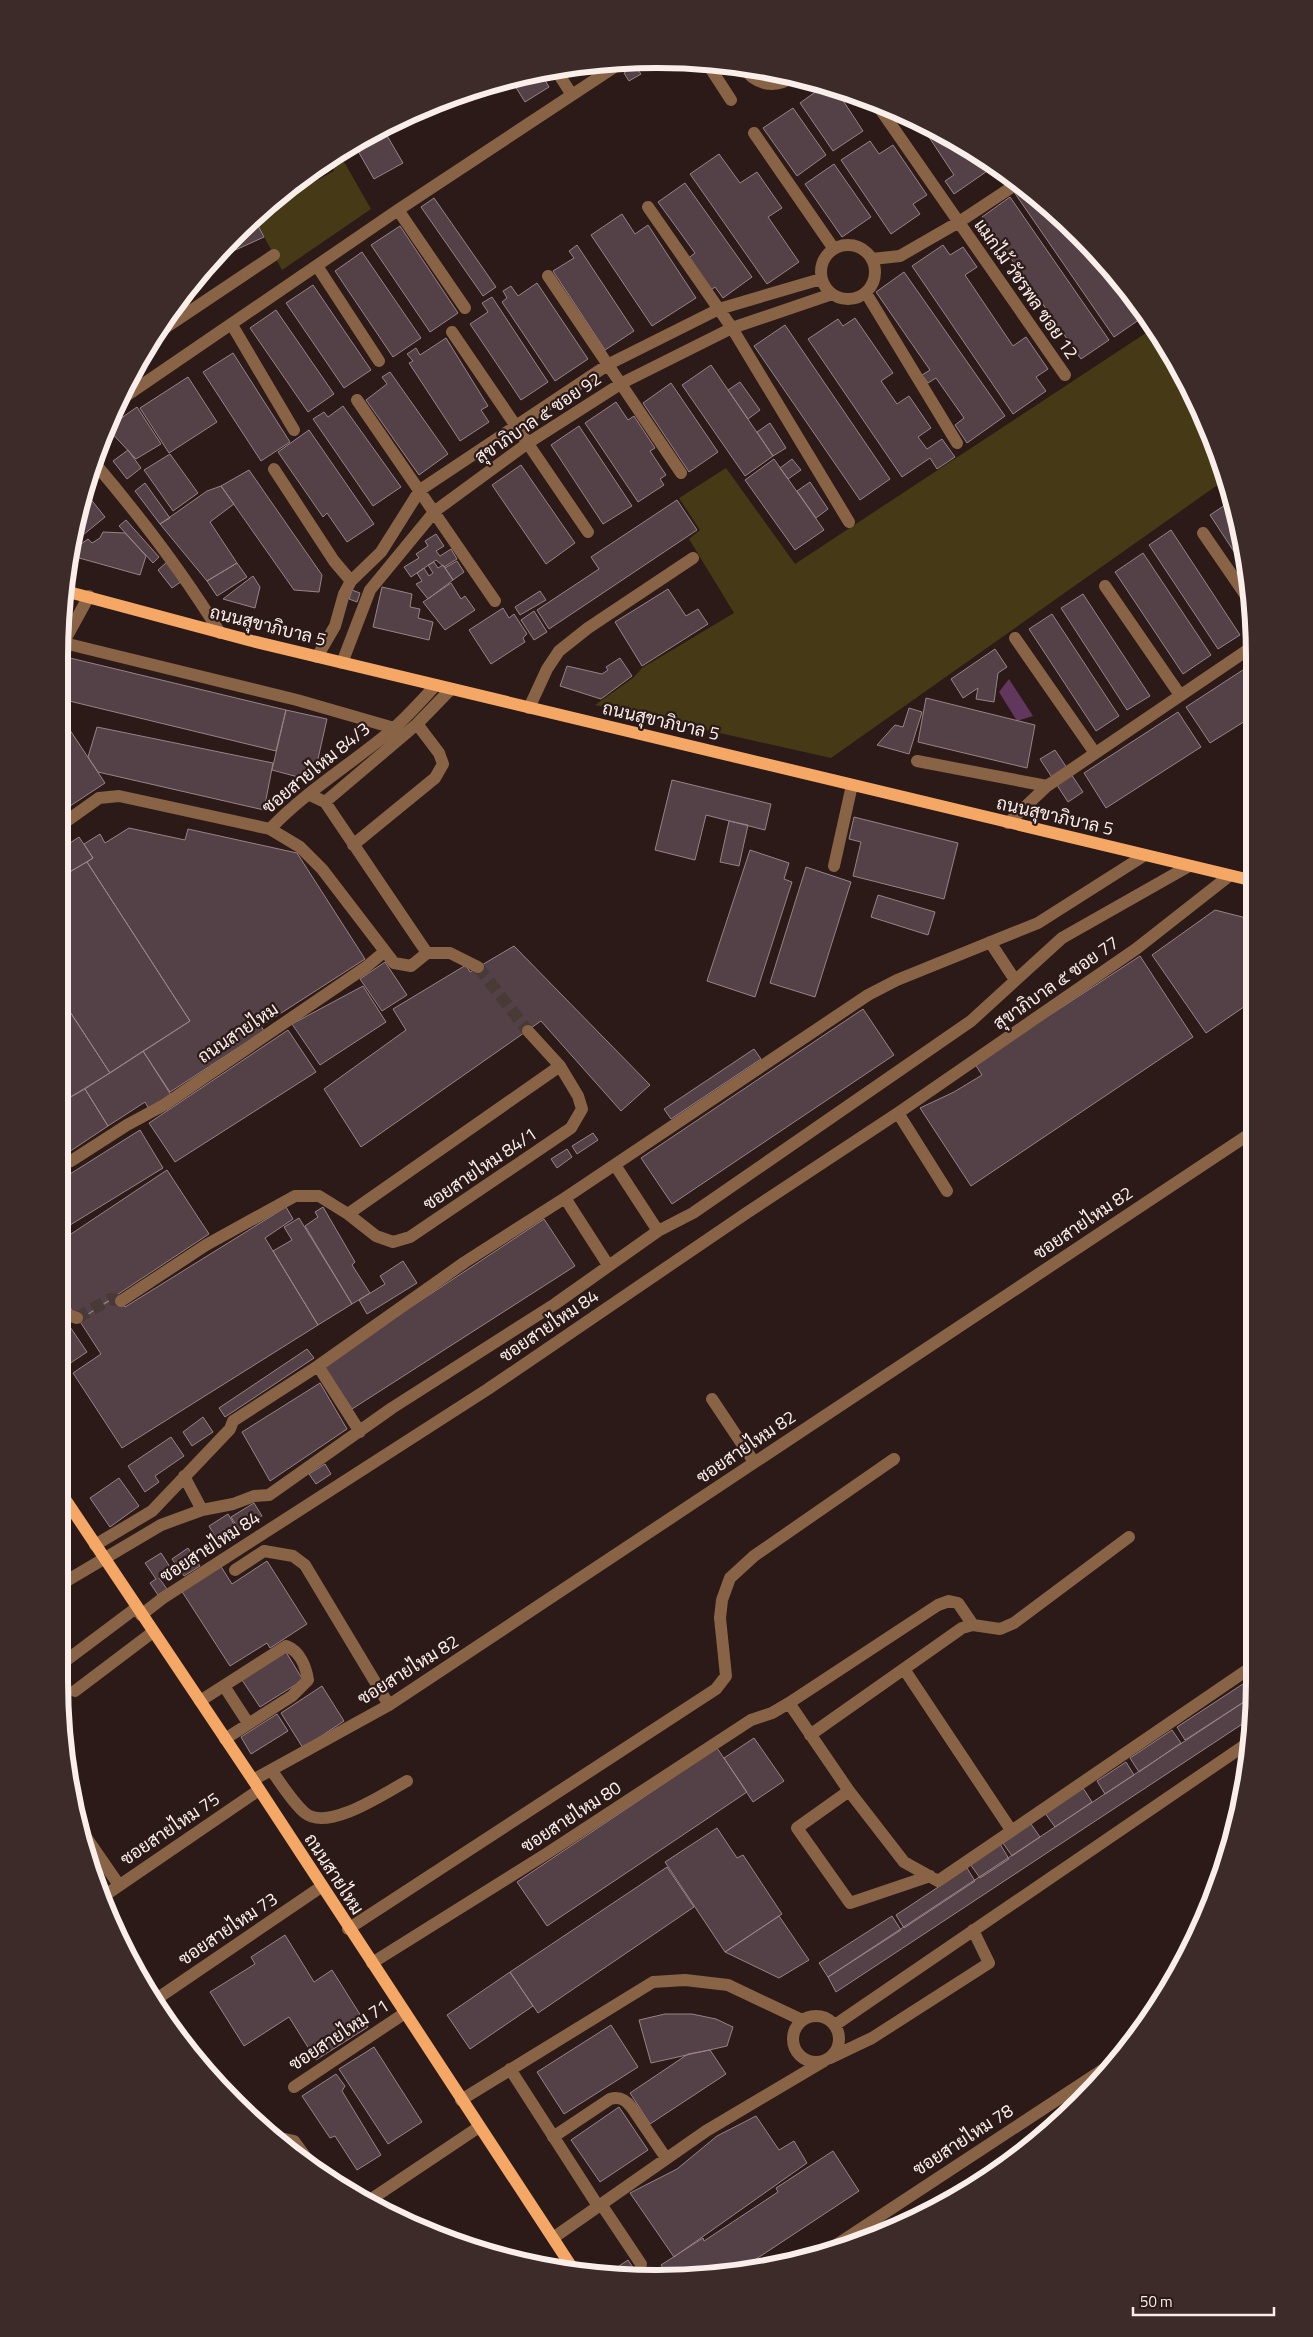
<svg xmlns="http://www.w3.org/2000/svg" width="1313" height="2337" viewBox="0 0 1313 2337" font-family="'Titillium Web',Sarabun,sans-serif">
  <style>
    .green { fill: #463916 }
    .water { fill: #62375e }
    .building { fill: #544147; stroke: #988288 }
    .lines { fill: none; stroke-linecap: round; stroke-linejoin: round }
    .minor-tunnel { stroke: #4a3a37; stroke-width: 12; stroke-dasharray: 12 6; stroke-linecap: butt }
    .minor { stroke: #886345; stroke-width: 12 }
    .major { stroke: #f5a766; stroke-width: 12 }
    .labels { text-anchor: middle; stroke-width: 4.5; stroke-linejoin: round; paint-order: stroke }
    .street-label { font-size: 18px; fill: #faeeeb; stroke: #2b1a17 }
    .rim { fill: none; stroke: #faeeeb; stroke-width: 6 }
  </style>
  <rect width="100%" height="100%" fill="#2b1a17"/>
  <path class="green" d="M339,153L371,209L282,270L254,218L284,190L288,196L334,171L329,160Z
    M1155,327L1222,464L1226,479L831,758L595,705L633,678L642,668L734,613L689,539L700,530L679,498L726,468L795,564Z"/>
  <path class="water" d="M1009,679L1033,716L1017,721L999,692Z"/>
  <path class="building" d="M635,66L641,74L629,81L624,73Z
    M541,73L549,87L525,102L510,78Z
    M825,85L852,92L842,99L863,131L833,151L800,103Z
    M793,108L826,155L797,176L763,128Z
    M919,122L956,139L993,167L954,194L945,181L954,175Z
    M382,127L403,163L374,179L354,144Z
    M870,141L879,154L893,145L927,195L913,204L920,214L891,234L841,160Z
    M719,154L740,183L757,172L782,208L768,217L799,262L767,284L690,174Z
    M324,163L329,171L289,192L287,188L293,182Z
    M834,164L871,217L842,237L805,184Z
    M685,183L752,277L723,298L715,287L708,292L686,260L695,253L658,202Z
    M1020,188L1079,234L1146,315L1114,337L1014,192Z
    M1010,197L1109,340L1081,359L982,217Z
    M434,198L496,287L483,296L421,207Z
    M622,214L635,234L648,225L696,298L652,326L591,235Z
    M254,218L264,237L220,257L218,252Z
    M400,226L458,313L430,332L371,245Z
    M577,245L634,331L605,350L553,271L574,258L569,251Z
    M943,245L950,255L963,247L977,267L965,275L1013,346L1026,337L1048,369L1036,377L1046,391L1013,414L912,266Z
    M362,252L421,338L393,357L335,271Z
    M206,263L211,271L195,279Z
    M904,272L1005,416L967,443L955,425L964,418L936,378L928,383L922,375L930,370L876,292Z
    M537,283L588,359L555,381L502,302L507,298L503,291L511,286L518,296Z
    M313,285L371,370L344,388L286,303Z
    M492,297L548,382L521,400L470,324L488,312L482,303Z
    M276,310L334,394L308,412L250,328Z
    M855,318L893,373L881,381L897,404L909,396L931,428L918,437L927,449L942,439L955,457L937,469L930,458L902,477L808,339L838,319L843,326Z
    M785,325L890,479L860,500L754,346Z
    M446,338L488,406L481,410L489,422L460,441L409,363L413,361L407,354L416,348L420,355Z
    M233,353L290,442L261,461L203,372Z
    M711,365L773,456L745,476L682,385Z
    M390,372L448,454L419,475L366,400L387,384L382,377Z
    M188,377L217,422L169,453L140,408Z
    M740,382L760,410L748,419L728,390Z
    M671,383L718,452L689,472L643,403Z
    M616,402L628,420L634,416L655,448L650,451L666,475L660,479L664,485L638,502L585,423Z
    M343,406L401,487L373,506L313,419L324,412L328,417Z
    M137,407L161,444L136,459L107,428Z
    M770,423L786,448L773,456L757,432Z
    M579,426L632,506L603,524L551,445Z
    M309,430L374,524L347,542L327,513L323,517L278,452Z
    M128,450L141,468L127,479L113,461Z
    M170,454L198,493L173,511L144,470Z
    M774,459L824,530L795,550L745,480Z
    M792,459L801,470L788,479L780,468Z
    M521,465L575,543L546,564L492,485Z
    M249,470L322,575L319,592L294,590L221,486Z
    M810,482L828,509L816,518L797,491Z
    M145,483L170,518L160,524L135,491Z
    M221,486L234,504L210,522L237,563L207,581L160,524L207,491Z
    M85,492L105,517L83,535L78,528Z
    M677,500L697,530L549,629L537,610L599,569L591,557Z
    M1231,501L1248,573L1210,515Z
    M126,520L159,557L153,563L119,526Z
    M1171,530L1240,635L1218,649L1149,545Z
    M103,532L125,533L146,556L140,575L72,556L81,544L88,539L92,543L100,538Z
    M436,534L444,546L436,551L440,556L451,549L457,559L444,567L436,560L411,577L404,567L419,558L416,554L428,546L425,541Z
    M1143,553L1211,655L1183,674L1115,572Z
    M457,561L464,572L453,580L445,568Z
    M167,562L182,581L172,588L158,570Z
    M434,562L438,568L443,565L453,580L428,599L416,584L422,581L417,573L424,568L429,576L433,573L428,565Z
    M237,563L247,577L217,596L207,581Z
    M253,576L260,587L255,608L223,599Z
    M451,583L461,599L465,596L475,610L445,630L423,602Z
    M382,587L412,594L410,607L420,609L418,618L433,622L429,640L373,627Z
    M668,589L686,616L698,609L708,624L642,666L615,622Z
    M352,590L360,593L357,602L349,599Z
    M540,591L546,600L520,615L515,607Z
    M1083,594L1150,696L1127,710L1061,608Z
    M503,608L509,618L514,614L527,634L523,638L525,642L491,664L469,630Z
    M534,611L547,632L534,640L521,620Z
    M1052,614L1119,716L1096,731L1029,629Z
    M995,649L1007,667L998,673L994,702L976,699L978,688L963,698L951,679Z
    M70,658L286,710L276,751L61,699Z
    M620,658L632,676L601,699L560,686L567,666L602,674L608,670L606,667Z
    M1249,666L1250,718L1210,743L1186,707Z
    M926,698L1035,725L1027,768L918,742Z
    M909,708L922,712L909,754L877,745L895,725L903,727Z
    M286,710L327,719L313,781L272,770Z
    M1178,712L1201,747L1106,808L1084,773Z
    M60,715L105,783L61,812Z
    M97,727L273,763L264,810L98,772L88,757Z
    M1055,750L1083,792L1068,802L1040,759Z
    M672,780L771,804L765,830L706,815L695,860L655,850Z
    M854,817L958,843L944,899L853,876L861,842L849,839Z
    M729,821L748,825L739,866L720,862Z
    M129,828L185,840L188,829L297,853L365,959L261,1026L264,1031L170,1092L143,1051L190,1021L87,862L93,858L84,844L100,834L105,843Z
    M79,837L93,858L61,877V849Z
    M750,850L789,863L784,879L792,882L755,997L707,981Z
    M87,862L190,1021L110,1073L61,998V877Z
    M806,867L851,882L815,997L770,983Z
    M878,895L935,912L928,935L871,917Z
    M1215,910L1250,919L1251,1002L1206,1033L1152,955Z
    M514,946L650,1085L621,1111L541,1021L361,1147L324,1089L406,1030L393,1009L466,965L470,972Z
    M1140,956L1193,1037L971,1186L920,1108L954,1092L982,1075L975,1064Z
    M385,962L407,995L382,1011L360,979Z
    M363,986L386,1022L320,1065L292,1024Z
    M61,998L110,1073L62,1102Z
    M863,1009L894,1055L672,1204L641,1158Z
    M288,1030L316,1072L175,1162L149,1123Z
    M754,1049L761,1059L671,1119L664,1109Z
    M143,1051L171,1095L149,1109L145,1102L108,1126L85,1089Z
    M85,1089L108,1126L66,1154L62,1147V1102Z
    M140,1130L163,1168L62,1230V1179Z
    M593,1133L598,1140L577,1154L572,1146Z
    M567,1149L572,1157L557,1168L551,1159Z
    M167,1170L209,1234L79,1320L62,1296V1240Z
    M286,1207L293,1219L265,1238L318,1325L122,1448L73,1373L101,1354L79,1320L117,1296L125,1307Z
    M323,1207L355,1262L352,1265L370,1293L352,1304L305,1226L318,1217L315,1212Z
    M299,1218L352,1304L318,1325L273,1251L292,1240L284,1227Z
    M544,1219L575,1266L352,1409L323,1365Z
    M403,1261L417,1283L367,1314L359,1300L385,1284L380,1276Z
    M64,1318L87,1352L63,1368L62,1320Z
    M307,1349L314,1358L225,1417L219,1408Z
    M320,1383L347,1429L270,1481L242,1432Z
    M203,1417L213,1432L192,1446L183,1432Z
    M171,1437L184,1456L155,1476L159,1482L145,1492L128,1466Z
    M325,1464L331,1474L316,1484L309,1474Z
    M119,1478L139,1506L110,1527L90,1498Z
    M254,1503L262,1516L239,1530L231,1517Z
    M228,1514L238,1531L219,1543L209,1526Z
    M188,1548L200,1566L184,1576L172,1559Z
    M161,1553L172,1570L159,1578L167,1589L158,1595L150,1583L156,1579L145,1563Z
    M267,1561L307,1624L270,1648L267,1643L230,1666L181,1590L220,1565L232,1584Z
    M286,1652L303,1680L260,1707L242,1680Z
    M1249,1680L1253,1687V1696L1185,1740L1177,1727Z
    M322,1686L344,1721L303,1748L281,1713Z
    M1253,1696V1717L836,1992L828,1977Z
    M277,1714L288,1731L251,1754L241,1737Z
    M1172,1730L1181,1743L1139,1772L1130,1758Z
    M754,1738L784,1781L753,1802L724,1758Z
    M717,1748L747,1792L547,1926L517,1882Z
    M1126,1762L1134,1775L1105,1794L1097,1781Z
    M1083,1788L1092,1802L1055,1827L1045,1813Z
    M1031,1824L1040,1837L1012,1856L1003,1843Z
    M717,1828L737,1858L743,1855L782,1914L725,1952L665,1862Z
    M1000,1844L1009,1859L980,1878L970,1864Z
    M667,1867L694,1907L538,2013L510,1972Z
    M967,1868L975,1881L904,1928L896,1915Z
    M779,1916L809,1960L779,1978L725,1952Z
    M892,1916L901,1930L828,1977L819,1963Z
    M285,1935L314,1982L332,1970L368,2027L316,2060L289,2017L244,2046L210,1992L255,1964L251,1957Z
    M510,1972L533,2006L470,2049L447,2015Z
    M665,2014H692L716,2019L733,2027L727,2046L651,2063L639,2020Z
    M611,2025L638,2067L564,2114L537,2072Z
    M374,2047L422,2122L388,2144L339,2069Z
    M710,2050L726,2074L650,2124L630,2093L688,2054Z
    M336,2074L345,2086L342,2091L381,2155L357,2170L335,2136L330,2138L302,2096Z
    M619,2107L648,2150L600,2182L571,2140Z
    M756,2116L779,2150L794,2141L807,2163L674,2257L630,2193L677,2169L717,2136Z
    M833,2151L859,2191L738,2271L695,2277L669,2276L661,2265L703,2238L704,2241L778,2192L776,2188Z
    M628,2260L638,2275H620L616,2268Z"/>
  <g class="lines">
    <path class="minor-tunnel" d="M478,967L528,1031
      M77,1318L110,1299L121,1301"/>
    <path class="minor" d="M707,63L731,100
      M742,66C754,84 773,90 793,77
      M556,70L572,95
      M876,103L1065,375
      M754,133L834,249
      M648,207L732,328L849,522
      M398,210L465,308
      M821 272a27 27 0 1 1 54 0a27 27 0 1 1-54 0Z
      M872,259L900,256L959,222L1015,185
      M317,266L379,361
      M548,276L681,473
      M866,293L957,443
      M232,325L294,430
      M452,332L588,532
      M156,334L274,255
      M120,400L398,210L625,60
      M357,400L495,601
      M92,460C139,515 182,571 220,633
      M274,469L334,561L351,581
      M1203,533L1249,600
      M1105,586L1180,695
      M1015,638L1095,753
      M64,643L297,700L394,728
      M60,649L89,596
      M317,657L335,626L344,594L351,581L381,552L420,490L609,364L719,309L821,279
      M342,663L370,590L435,511L528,443L622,383L732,328L832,294
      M529,708L547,669L559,651L588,628L693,558
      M917,761L1047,786
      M325,802L417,724L451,689
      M1008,823L1047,786L1249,649
      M61,825L99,798L119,796L270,829L300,847L322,869L394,963L411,966L427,953L325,802L310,795
      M270,829C306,791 353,763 393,729C408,716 422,700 436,685
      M353,845L435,778L443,764L439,753L417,724
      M834,866L852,785
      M990,942L1015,980
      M427,953H450L478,967
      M898,1113L947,1191
      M62,1164L71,1161L127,1125L164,1105L366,967L384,952
      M615,1165L658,1231
      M565,1198L608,1265
      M348,1214L376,1236L393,1242L410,1237L571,1128L582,1109L578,1096L560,1066
      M121,1301L206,1245L295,1196H319L348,1214L560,1066L528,1031
      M62,1313L77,1318
      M318,1366L360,1432
      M712,1399L754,1462
      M184,1476L202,1510
      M95,1545L152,1511L230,1429L233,1421L318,1366L465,1262L565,1198L868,995L897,980L1038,923L1145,855
      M235,1570L264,1551L293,1556L305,1565L389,1705
      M63,1583L161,1525L202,1510L233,1504L254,1496L269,1495L392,1408L555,1304L658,1231L693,1213L971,1021L1062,938L1189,866
      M141,1615L163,1598L488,1389L748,1212L898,1113L1136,949L1229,876
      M973,1625L958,1603L949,1601L938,1605L789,1703L849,1791L904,1862L938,1881L1253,1666
      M64,1662L136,1608
      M904,1669L1011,1830
      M224,1686L248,1723
      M75,1691L153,1632
      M200,1701L286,1646C300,1651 306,1667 308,1680L292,1696L225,1739
      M810,1735L962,1628L973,1625L1000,1629L1014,1623L1129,1537
      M271,1770C281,1783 292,1802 305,1813C328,1832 385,1793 407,1781
      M253,1780L389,1705L1251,1133
      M849,1791L797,1828L850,1903L930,1876
      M81,1830L119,1885
      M101,1898L259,1790
      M348,1929L716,1689L726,1676L720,1618L722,1600L730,1578L754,1556L894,1459
      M372,1963L546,1854L751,1720L772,1713L789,1703
      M155,2000L321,1887
      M793 2039a23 23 0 1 1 46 0a23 23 0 1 1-46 0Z
      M835,2025L1248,1743
      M830,2058L872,2038L989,1963L973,1930
      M510,2069L598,2206
      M294,2087L405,2013
      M461,2100L653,1982L685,1980L728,1985L802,2020
      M553,2137L610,2099C620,2096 626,2100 632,2108L666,2158
      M280,2141L285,2139L294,2141L316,2171
      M367,2202L479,2127
      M601,2204L641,2264
      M553,2238L706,2131L824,2061
      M830,2249L1116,2061"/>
    <path class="major" d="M65,591L252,641L1250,880
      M63,1496L253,1780L575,2272"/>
  </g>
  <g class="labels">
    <g class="street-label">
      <text transform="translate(1026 289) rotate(55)" y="6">แมกไม้ วัชรพล ซอย 12</text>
      <text transform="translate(538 418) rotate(-34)" y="6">สุขาภิบาล ๕ ซอย 92</text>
      <text transform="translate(268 626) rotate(14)" y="6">ถนนสุขาภิบาล 5</text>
      <text transform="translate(661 721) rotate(13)" y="6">ถนนสุขาภิบาล 5</text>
      <text transform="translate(316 768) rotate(-39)" y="6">ซอยสายไหม 84/3</text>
      <text transform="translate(1055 816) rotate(13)" y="6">ถนนสุขาภิบาล 5</text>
      <text transform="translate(1056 983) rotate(-35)" y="6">สุขาภิบาล ๕ ซอย 77</text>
      <text transform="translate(238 1033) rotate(-34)" y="6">ถนนสายไหม</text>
      <text transform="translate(480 1169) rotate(-34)" y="6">ซอยสายไหม 84/1</text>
      <text transform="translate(1083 1223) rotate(-34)" y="6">ซอยสายไหม 82</text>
      <text transform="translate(549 1326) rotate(-34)" y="6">ซอยสายไหม 84</text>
      <text transform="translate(746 1447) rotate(-34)" y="6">ซอยสายไหม 82</text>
      <text transform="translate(210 1547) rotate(-33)" y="6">ซอยสายไหม 84</text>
      <text transform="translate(408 1670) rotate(-32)" y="6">ซอยสายไหม 82</text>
      <text transform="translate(571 1817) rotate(-33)" y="6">ซอยสายไหม 80</text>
      <text transform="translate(170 1829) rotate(-34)" y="6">ซอยสายไหม 75</text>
      <text transform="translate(334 1874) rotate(57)" y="6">ถนนสายไหม</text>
      <text transform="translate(228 1929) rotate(-34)" y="6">ซอยสายไหม 73</text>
      <text transform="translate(339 2035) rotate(-33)" y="6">ซอยสายไหม 71</text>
      <text transform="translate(963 2140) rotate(-33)" y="6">ซอยสายไหม 78</text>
    </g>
  </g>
  <path d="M0 0H1313V2337H0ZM657 68H657A589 589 0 0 1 1246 657V1681A589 589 0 0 1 657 2270H657A589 589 0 0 1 68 1681V657A589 589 0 0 1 657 68Z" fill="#3c2b28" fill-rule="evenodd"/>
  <path class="rim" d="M657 68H657A589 589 0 0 1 1246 657V1681A589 589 0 0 1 657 2270H657A589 589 0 0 1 68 1681V657A589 589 0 0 1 657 68Z"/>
  <path d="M1133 2307v8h141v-8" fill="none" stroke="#faeeeb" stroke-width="2.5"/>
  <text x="1140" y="2307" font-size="15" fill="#faeeeb" stroke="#2b1a17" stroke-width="4" paint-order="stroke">50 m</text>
</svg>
